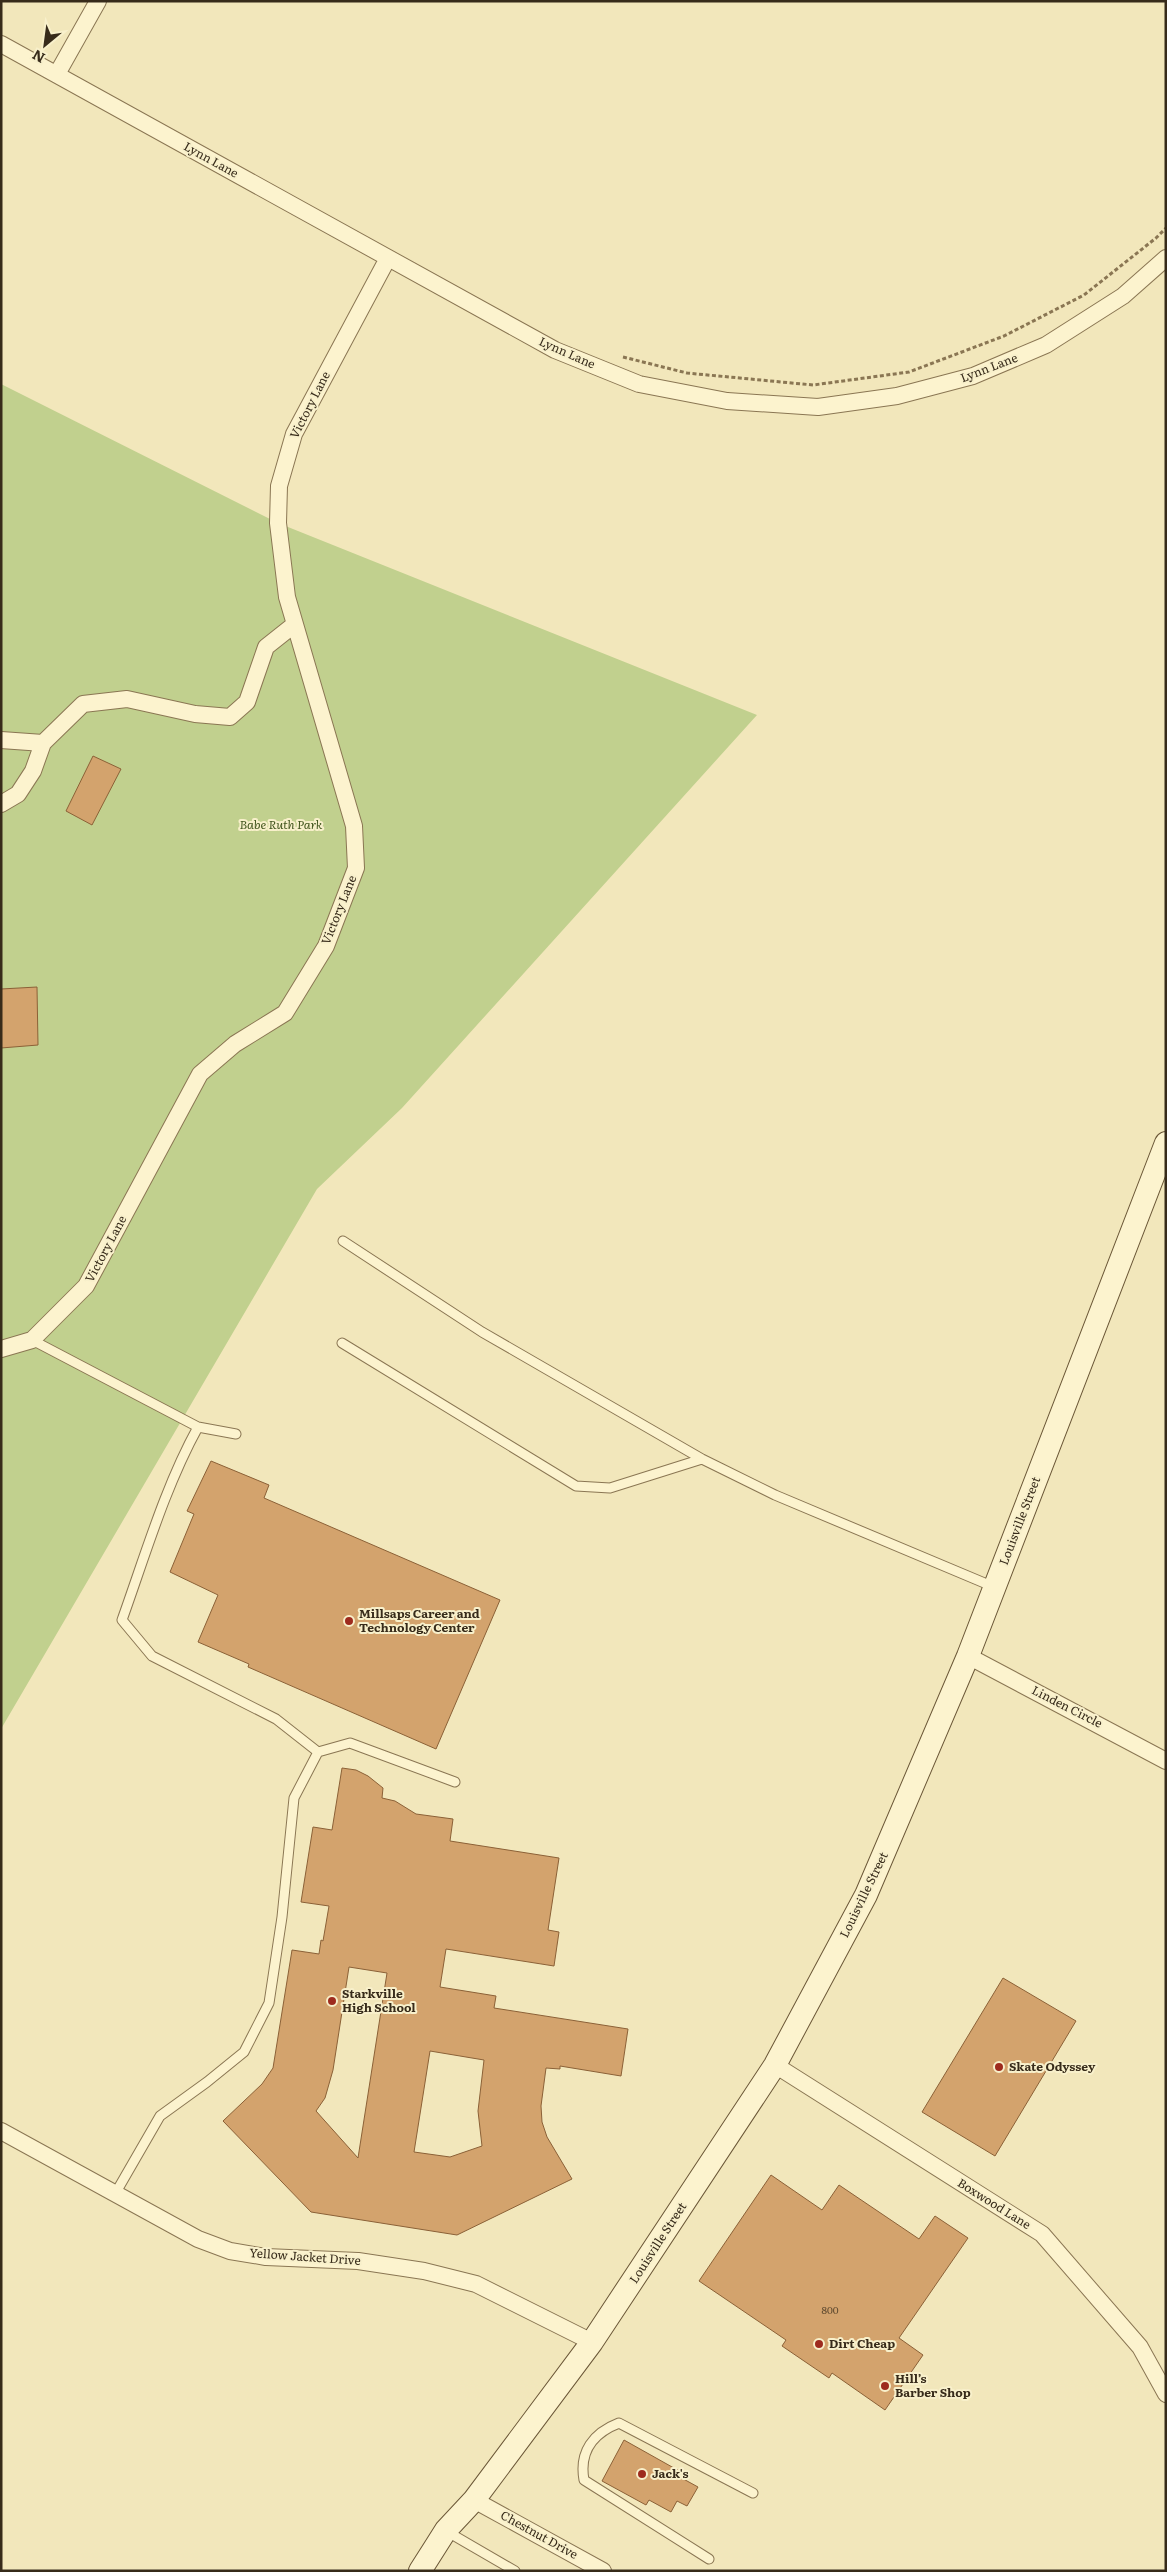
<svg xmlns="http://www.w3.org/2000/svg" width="1167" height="2572" viewBox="0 0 1167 2572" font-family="Literata,serif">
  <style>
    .green { fill: #c1d08e }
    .building { fill: #d3a36d; stroke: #8b6137; fill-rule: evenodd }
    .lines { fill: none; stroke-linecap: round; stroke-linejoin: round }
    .service-casing { stroke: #8a7653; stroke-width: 11 }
    .minor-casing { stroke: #8a7653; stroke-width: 18 }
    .secondary-casing { stroke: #6b5737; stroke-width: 24 }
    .path { stroke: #8a7653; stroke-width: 3; stroke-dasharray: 4 2.5; stroke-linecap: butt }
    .service { stroke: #fcf3ce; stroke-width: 9 }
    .minor { stroke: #fcf3ce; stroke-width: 16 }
    .secondary { stroke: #fcf3ce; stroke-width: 22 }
    .poi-dot { fill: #9e2b1e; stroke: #f8f0cb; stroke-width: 2 }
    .labels { text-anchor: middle; stroke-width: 4; stroke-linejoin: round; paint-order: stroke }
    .number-label { font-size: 10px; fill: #5e492f }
    .street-label { font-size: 12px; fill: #372b1a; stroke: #f8f0cb }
    .park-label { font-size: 12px; font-style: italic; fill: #42561e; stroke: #f8f0cb }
    .poi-label { font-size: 12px; font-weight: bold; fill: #372b1a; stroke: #f8f0cb; text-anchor: start }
  </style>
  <rect width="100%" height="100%" fill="#f2e7bb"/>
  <path class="green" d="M1,384L278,523L757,715L402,1108L317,1189L1,1729Z"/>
  <path class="building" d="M93,756L121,769L92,825L66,811Z
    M37,987L38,1045L1,1048V989Z
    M211,1461L269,1485L264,1498L500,1600L436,1749L248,1667L249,1664L198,1642L218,1595L170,1572L194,1514L187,1511Z
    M342,1768L356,1770L368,1776L383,1788L382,1798L395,1801L416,1814L453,1819L450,1841L559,1858L548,1930L559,1932L554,1966L446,1949L440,1987L496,1996L494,2008L628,2029L621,2076L560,2066V2069L546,2068L541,2106L542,2122L547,2137L572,2179L457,2235L311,2212L223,2121L262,2084L273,2068L292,1950L319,1954L321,1940L323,1941L329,1906L301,1902L313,1827L332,1830ZM349,1967L387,1973L358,2158L316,2111L325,2098L333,2070ZM430,2051L484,2060L478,2111L482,2146L450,2157L414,2152Z
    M1003,1978L1076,2021L995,2156L922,2112Z
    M771,2175L822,2210L839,2185L919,2239L935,2216L968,2238L899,2338L923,2355L885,2410L832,2373L829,2378L782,2346L786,2340L699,2281Z
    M624,2440L681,2472L678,2476L698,2487L687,2506L677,2501L671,2512L649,2500L646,2505L602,2481Z"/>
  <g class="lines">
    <defs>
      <path id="service" d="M343,1241L482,1332L702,1459L775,1495L994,1587
        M32,1340L198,1427
        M342,1343L576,1486L610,1488L702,1459
        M236,1434L198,1427C165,1487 145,1556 122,1620L152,1656L276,1719L318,1752
        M115,2194L160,2116L207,2082L244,2052L269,2003L282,1917L294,1798L318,1752L350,1743L455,1782
        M446,2531L515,2571
        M709,2559L584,2480C579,2452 593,2433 619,2423L753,2493"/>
      <path id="minor" d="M1,44L555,350L639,384L727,401L818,407L897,396L973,376L1046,345L1123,296L1166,258
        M57,74L98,1
        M1,740L43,743
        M1,804L18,794L33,771L43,743L83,704L127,699L195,714L230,717L247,702L266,647L295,624
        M1,1349L32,1340L86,1286L200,1074L235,1044L285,1013L326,946L356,868L354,826L287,597L278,523L279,486L294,434L388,258
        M968,1656L1166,1761
        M775,2065L1042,2234L1140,2347L1166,2394
        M1,2131L198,2239L230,2251L266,2257L358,2261L424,2271L476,2284L592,2342
        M474,2500L603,2571"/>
      <path id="secondary" d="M420,2571L446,2530L474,2500L592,2342L775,2065L866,1895L968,1656L1166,1143"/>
    </defs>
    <use href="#service" class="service-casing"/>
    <use href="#minor" class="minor-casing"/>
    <use href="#secondary" class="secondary-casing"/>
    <path class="path" d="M623,357L687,373L813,385L909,372L1004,336L1084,295L1156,238L1166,228"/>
    <use href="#service" class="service"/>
    <use href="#minor" class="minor"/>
    <use href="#secondary" class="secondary"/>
  </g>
  <g class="poi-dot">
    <circle cx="349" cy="1621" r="5"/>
    <circle cx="332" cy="2001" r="5"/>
    <circle cx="999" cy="2067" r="5"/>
    <circle cx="819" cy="2344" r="5"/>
    <circle cx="885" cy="2386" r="5"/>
    <circle cx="642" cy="2474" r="5"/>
  </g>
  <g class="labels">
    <g class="number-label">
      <text x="830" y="2314">800</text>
    </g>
    <g class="street-label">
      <text transform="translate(211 160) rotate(29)" y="4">Lynn Lane</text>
      <text transform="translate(567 353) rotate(24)" y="4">Lynn Lane</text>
      <text transform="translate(989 368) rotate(-21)" y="4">Lynn Lane</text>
      <text transform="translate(310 405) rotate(-63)" y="4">Victory Lane</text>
      <text transform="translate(339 910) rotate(-68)" y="4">Victory Lane</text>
      <text transform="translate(106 1249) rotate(-62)" y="4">Victory Lane</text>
      <text transform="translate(1020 1521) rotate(-69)" y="4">Louisville Street</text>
      <text transform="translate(1067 1707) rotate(27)" y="4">Linden Circle</text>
      <text transform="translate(864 1895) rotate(-64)" y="4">Louisville Street</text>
      <text transform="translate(994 2204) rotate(32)" y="4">Boxwood Lane</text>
      <text transform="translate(658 2243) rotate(-57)" y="4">Louisville Street</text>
      <text transform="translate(305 2257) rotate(4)" y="4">Yellow Jacket Drive</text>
      <text transform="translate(539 2535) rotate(29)" y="4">Chestnut Drive</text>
    </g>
    <g class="park-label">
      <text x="281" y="829">Babe Ruth Park</text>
    </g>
    <g class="poi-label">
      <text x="359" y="1618">Millsaps Career and<tspan x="359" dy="14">Technology Center</tspan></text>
      <text x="342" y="1998">Starkville<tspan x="342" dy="14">High School</tspan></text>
      <text x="1009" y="2071">Skate Odyssey</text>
      <text x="829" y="2348">Dirt Cheap</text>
      <text x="895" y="2383">Hill’s<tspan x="895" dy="14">Barber Shop</tspan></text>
      <text x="652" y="2478">Jack's</text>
    </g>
  </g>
  <rect width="1167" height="2572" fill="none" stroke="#372b1a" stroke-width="5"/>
  <g transform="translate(45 45) rotate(209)" stroke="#f8f0cb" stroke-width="4" paint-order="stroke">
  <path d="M0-4L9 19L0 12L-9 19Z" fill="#372b1a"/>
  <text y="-8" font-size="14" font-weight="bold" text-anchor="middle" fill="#372b1a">N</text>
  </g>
</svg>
